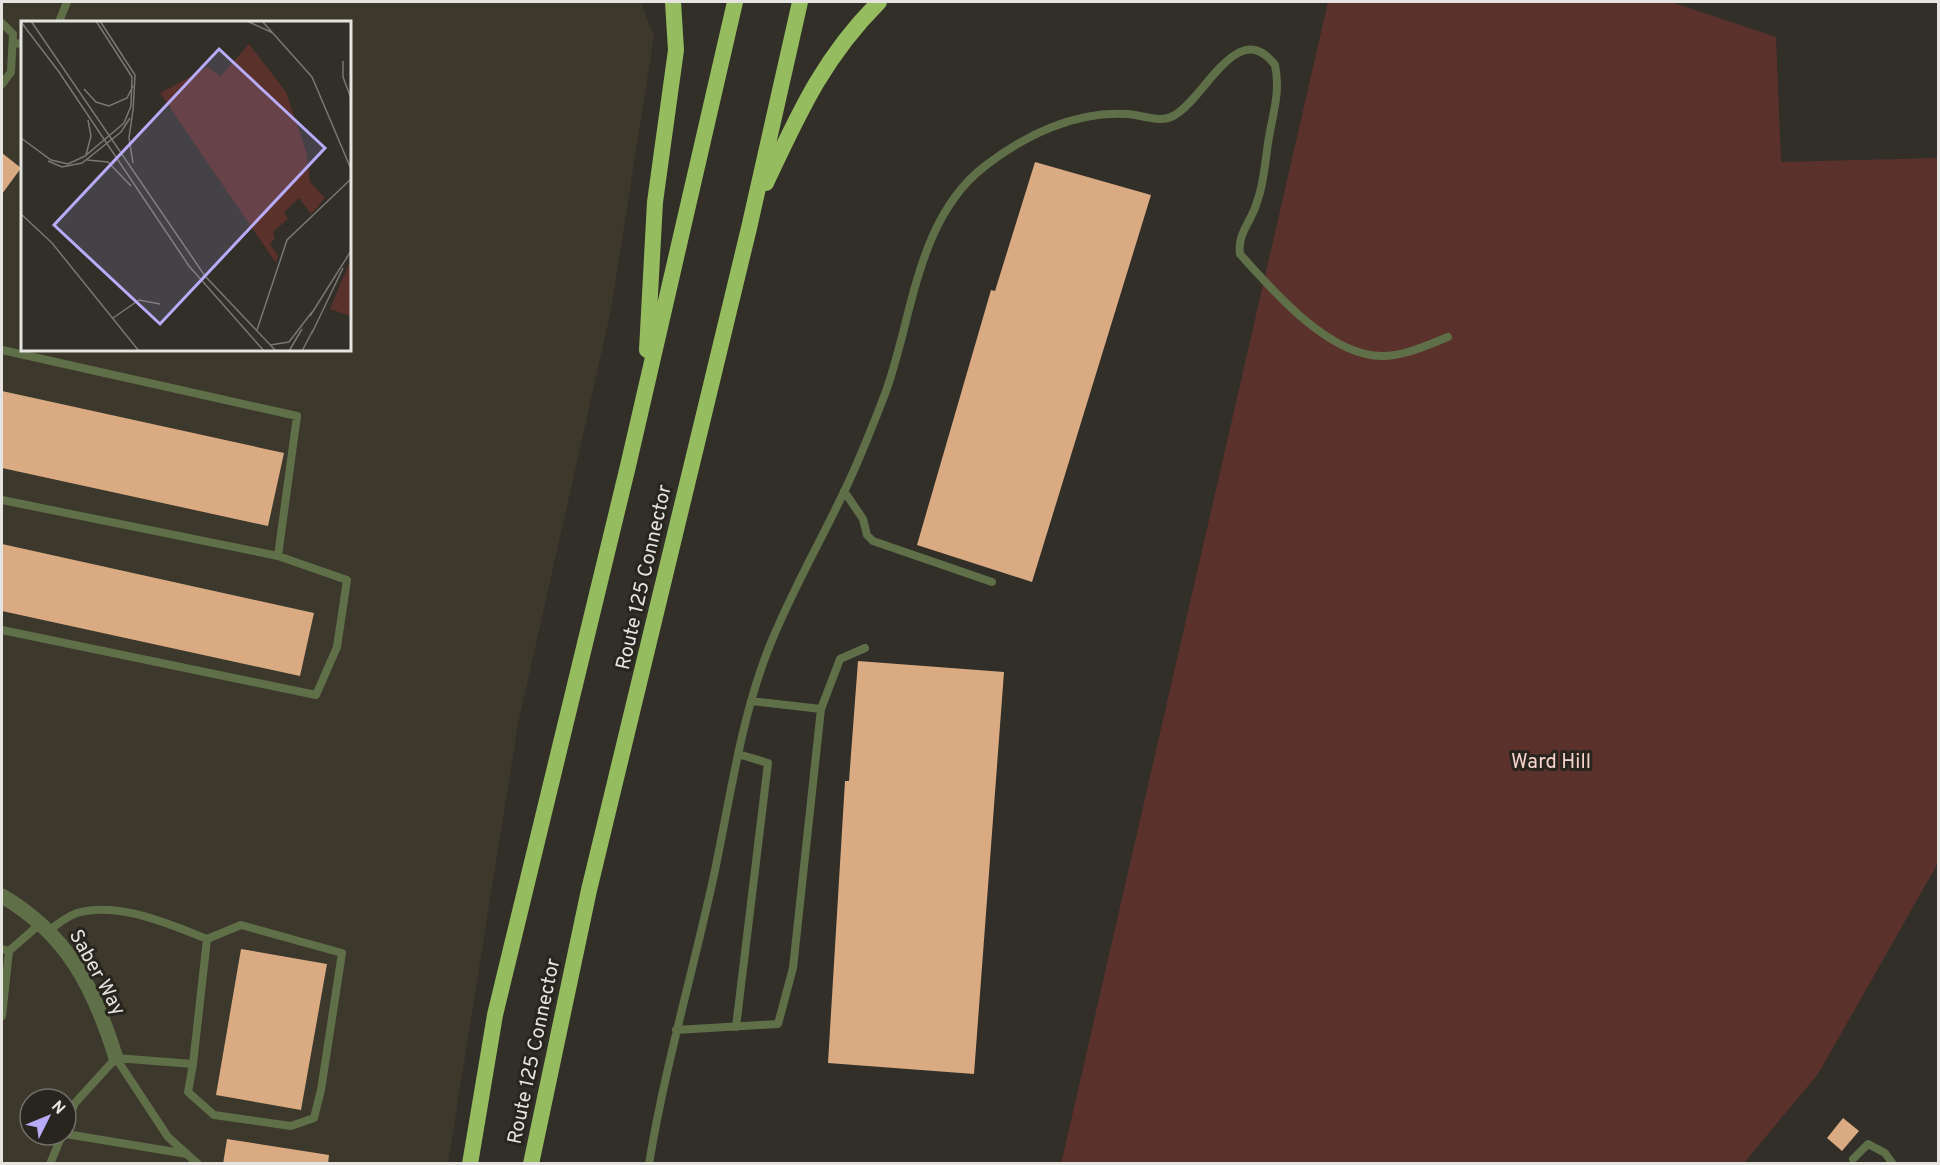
<svg xmlns="http://www.w3.org/2000/svg" width="1940" height="1165" viewBox="0 0 1940 1165" font-family="Overpass,sans-serif">
  <style>
    .built { fill: #3c382b; fill-rule: evenodd }
    .green { fill: #5b312b }
    .building { fill: #daab83 }
    .lines { fill: none; stroke-linecap: round; stroke-linejoin: round }
    .service { stroke: #5f7049; stroke-width: 8 }
    .minor { stroke: #5f7049; stroke-width: 15 }
    .trunk { stroke: #96bc60; stroke-width: 16 }
    .labels { text-anchor: middle; stroke-width: 6; stroke-linejoin: round; paint-order: stroke }
    .street-label { font-size: 20px; fill: #e6e4e0; stroke: #27251e }
    .park-label { font-size: 20px; fill: #f8d3cc; stroke: #27251e }
    .inset-road { fill: none; stroke: #797772; stroke-width: 1.5 }
    .view { fill: #b8abf7; fill-opacity: 0.15; stroke: #b8abf7; stroke-width: 3 }
    .inset-edge { fill: none; stroke: #e6e4e0; stroke-width: 3 }
  </style>
  <rect width="100%" height="100%" fill="#312f28"/>
  <path class="built" d="M2,2H641L654,36L611,310L518,724L448,1163L2,1164ZM22,22H350V350H22ZM30,1099H66V1135H30Z"/>
  <path class="green" d="M1328,2H1671L1776,37L1781,162L1938,158V863L1818,1074L1744,1163L1061,1164Z"/>
  <path class="building" d="M2,153L21,168L2,194Z
    M1035,162L1151,195L1032,582L917,545L991,290L995,291Z
    M2,391L284,453L268,526L2,468Z
    M2,544L314,613L300,676L2,611Z
    M858,661L1004,672L974,1074L828,1063L845,781H849Z
    M241,949L327,964L301,1110L216,1095Z
    M1843,1118L1859,1131L1842,1151L1827,1138Z
    M227,1139L329,1155L328,1164H223Z"/>
  <g class="lines">
    <path class="service" d="M59,22L67,2
      M2,23L13,34L11,72L2,84
      M13,44L22,43
      M2,350L297,416L278,556L2,500
      M844,491L863,519L867,535L873,541L992,582
      M2,630L316,695L337,647L347,580L278,556
      M821,709L840,659L865,648
      M49,930C57,925 67,916 77,913C118,901 169,924 207,939L193,1064L116,1058
      M2,949L9,951L41,923
      M2,1016L9,951
      M736,1027L768,763L738,754
      M676,1030L778,1024L793,968L821,709L751,701
      M116,1058L168,1137L198,1164
      M193,1064L188,1092L214,1115L291,1126L314,1118L321,1090L342,953L241,925L207,939
      M66,1125L75,1103L116,1058
      M66,1134L187,1154
      M1853,1159L1868,1144L1885,1153L1893,1164
      M50,1164L62,1135
      M649,1164C665,1066 693,972 714,875C730,800 740,722 768,650C791,591 824,536 850,479C863,451 874,422 885,394C913,318 916,219 985,166C1025,135 1075,111 1127,114C1144,115 1160,124 1175,115C1205,98 1238,16 1275,65C1281,93 1272,116 1268,143C1265,163 1264,183 1257,202C1252,221 1237,233 1240,254C1273,291 1329,356 1382,356C1405,356 1427,345 1448,337"/>
    <path class="minor" d="M2,896C67,934 94,987 116,1058"/>
    <path class="trunk" d="M766,183C799,113 823,58 879,2
      M647,350L655,202L676,50L673,2
      M470,1164L495,1015L628,466L735,2
      M531,1164L589,890L749,228L800,2"/>
  </g>
  <g class="labels">
    <g class="street-label">
      <text transform="translate(643 577) rotate(-77)" y="7">Route 125 Connector</text>
      <text transform="translate(98 972) rotate(61)" y="7">Saber Way</text>
      <text transform="translate(533 1051) rotate(-78)" y="7">Route 125 Connector</text>
    </g>
    <g class="park-label">
      <text x="1551" y="768">Ward Hill</text>
    </g>
  </g>
  <g transform="translate(21 21)">
    <rect width="330" height="330" fill="#312f28"/>
    <path d="M228,23L265,71L285,130L289,161L304,177L290,193L278,177L263,191L267,198L252,211L254,217L249,223L257,235L255,242L139,72L187,46L199,56ZM330,238V295L309,288Z" fill="#5b312b"/>
    <path class="inset-road" d="M10,0L184,255L255,330M79,0L114,54L112,90M226,0L252,12M241,0L291,56L330,148M0,1L38,51L168,245L243,330M322,40V56L330,77M63,68L75,81L88,85L106,77L112,65M0,117L30,139L47,143L64,135L103,102L110,85L111,56L75,0M65,134L70,115L67,99M66,139L87,141L110,165M27,140L41,146L61,142L100,111L109,97M112,142L108,117L112,89M0,193L31,222L118,330M289,295L330,230M92,297L118,279L139,283M236,309L266,219L330,158M291,312L322,247M249,324L268,321L291,291M268,330L281,308M281,330L292,309"/>
    <path class="view" d="M198,28L304,127L139,303L33,204Z"/>
    <rect width="330" height="330" class="inset-edge"/>
  </g>
  <rect width="1940" height="1165" fill="none" stroke="#e6e4e0" stroke-width="6"/>
  <g transform="translate(48 1117) rotate(47)"><circle r="28" fill="#27251e" stroke="#73716c" stroke-width="1.5"/>
  <path d="M0-4.5L10 22L0 15L-10 22Z" fill="#b8abf7"/>
  <text y="-9" font-size="16" font-weight="bold" text-anchor="middle" fill="#e6e4e0">N</text>
  </g>
</svg>
